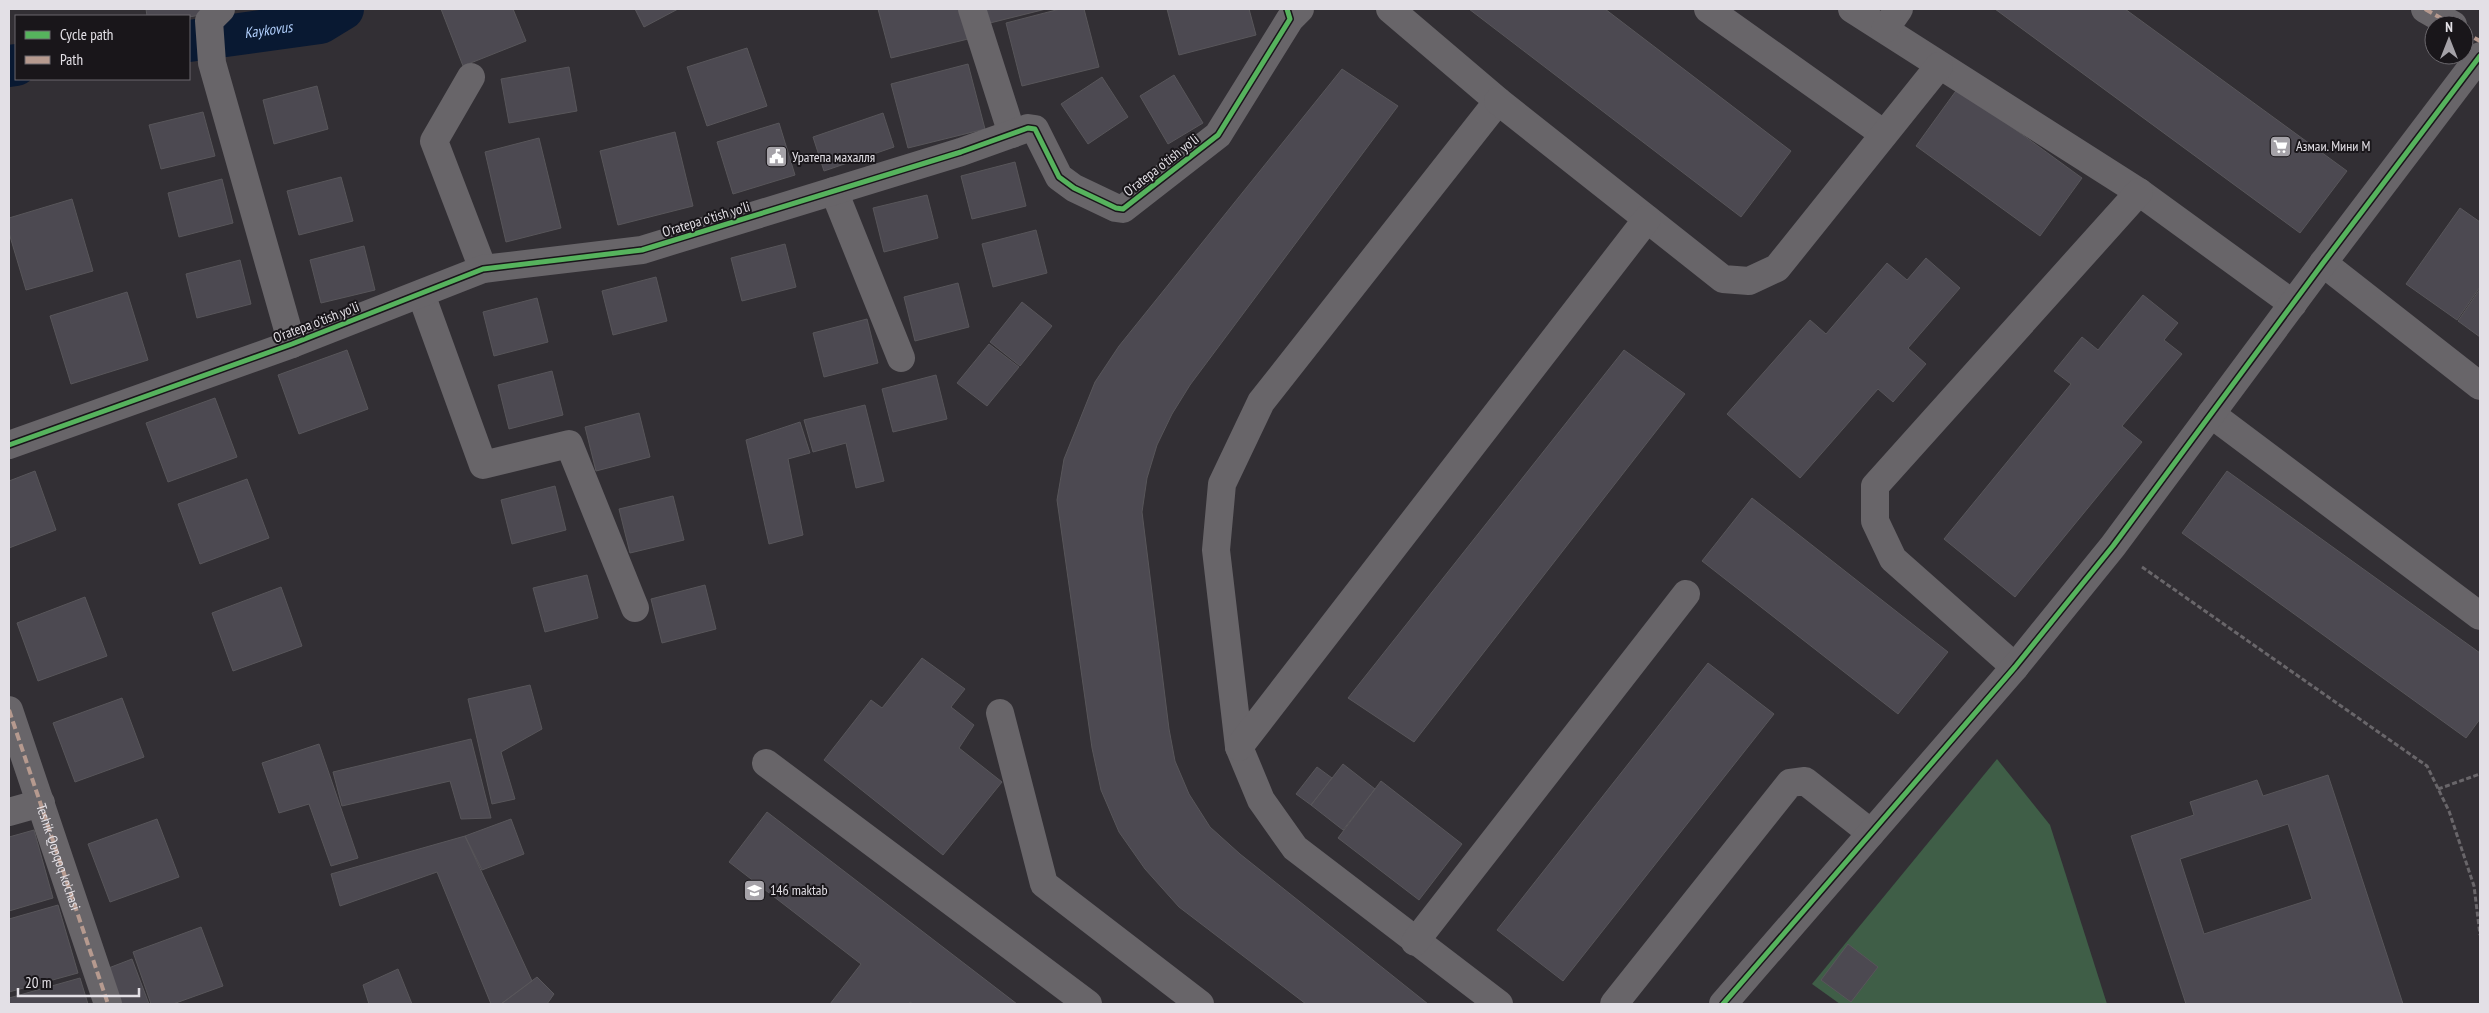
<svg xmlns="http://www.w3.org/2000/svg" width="2489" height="1013" viewBox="0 0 2489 1013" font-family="'PT Sans Narrow',sans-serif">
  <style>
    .forest { fill: #3f5e47 }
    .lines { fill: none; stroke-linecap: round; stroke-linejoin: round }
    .canal { stroke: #091932; stroke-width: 42 }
    .building { fill: #4c4951; stroke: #58565a; fill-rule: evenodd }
    .path { stroke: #69666a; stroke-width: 3; stroke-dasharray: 5 2.5; stroke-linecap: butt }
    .minor { stroke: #686569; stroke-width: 28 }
    .quiet { stroke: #b69a8f; stroke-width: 4; stroke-dasharray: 8 4; stroke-linecap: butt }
    .cycleway-casing { stroke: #19161a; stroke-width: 8 }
    .cycleway { stroke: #56b35d; stroke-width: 5 }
    .labels { text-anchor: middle; stroke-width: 4; stroke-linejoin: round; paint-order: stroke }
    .poi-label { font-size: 14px; fill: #e3e0e6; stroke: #19161a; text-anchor: start }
    .street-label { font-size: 14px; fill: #e3e0e6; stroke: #19161a }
    .water-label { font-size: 15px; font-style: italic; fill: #b0cefb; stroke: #19161a }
  </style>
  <rect width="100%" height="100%" fill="#322f34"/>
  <path class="forest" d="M1997,759L2050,825L2107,1004H1840L1812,984Z"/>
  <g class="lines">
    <g class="canal">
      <path id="s1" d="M189,41L320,23L343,9"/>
      <path d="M9,66L16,65"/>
    </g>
  </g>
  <path class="building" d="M146,9H216L217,12L189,17L147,16Z
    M441,9H513L526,41L463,66Z
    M635,9H678L644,27Z
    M878,9H961L968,39L891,58Z
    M982,9H1046L986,24Z
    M1060,9H1084L1099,67L1022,86L1006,23Z
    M1167,9H1249L1256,35L1179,55Z
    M1469,9H1605L1791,151L1741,217Z
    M1995,9H2125L2347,171L2300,233Z
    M747,48L767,106L707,126L687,67Z
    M968,64L985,129L908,148L891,84Z
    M569,67L577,111L509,123L501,79Z
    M1342,69L1398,106L1190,385L1172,414L1157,445L1147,478L1142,512L1169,729L1175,761L1189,794L1210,827L1240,854L1428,1004H1306L1179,907L1145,869L1119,832L1101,790L1092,748L1057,500L1064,459L1095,382L1119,346Z
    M1174,75L1203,123L1168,144L1140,96Z
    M1102,77L1128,117L1088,144L1061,104Z
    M317,86L328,129L274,144L263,100Z
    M1958,88L2082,178L2040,236L1916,146Z
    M203,112L215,156L161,169L149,125Z
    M883,113L894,147L824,171L813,137Z
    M779,123L795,175L733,194L717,142Z
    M675,132L693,206L618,225L600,151Z
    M539,138L561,228L506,242L485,152Z
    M1015,162L1026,206L972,219L961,176Z
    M341,177L353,221L299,235L287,191Z
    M222,179L233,223L179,237L168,193Z
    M927,195L938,238L884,252L873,208Z
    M72,199L93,271L26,290L9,233V218Z
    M2460,208L2480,222V287L2457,320L2406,284Z
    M1036,230L1047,273L993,287L982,244Z
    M785,244L796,287L742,301L731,258Z
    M364,246L375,290L321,303L310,260Z
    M1926,258L1960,288L1908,348L1926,364L1893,402L1878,389L1800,478L1727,414L1810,320L1826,334L1887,263L1907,280Z
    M240,260L251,304L197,318L186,274Z
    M656,277L667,321L613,335L602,291Z
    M958,283L969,327L915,341L904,297Z
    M2480,289V337L2458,321Z
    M127,292L148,360L71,384L50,316Z
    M2143,295L2178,323L2164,340L2182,354L2122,426L2142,442L2015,597L1944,539L2071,384L2054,371L2082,337L2098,350Z
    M537,298L548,342L494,356L483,312Z
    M1022,302L1052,326L1020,366L990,342Z
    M867,319L878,363L824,377L813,333Z
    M989,344L1019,367L987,406L957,383Z
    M347,350L368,409L299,434L278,375Z
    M1624,350L1685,394L1414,742L1348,698Z
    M552,371L563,415L509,429L498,385Z
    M936,375L947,419L893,432L882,389Z
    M215,398L237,457L168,482L146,423Z
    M865,405L884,481L856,488L846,443L813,452L804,420Z
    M639,413L650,457L596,471L585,427Z
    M800,422L810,453L788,459L803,535L769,544L746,440Z
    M35,471L56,530L9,548V481Z
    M2227,471L2480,653V719L2466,738L2182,533Z
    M247,479L269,538L200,564L178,504Z
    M555,486L566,530L512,544L501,500Z
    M673,496L684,540L630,553L619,509Z
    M1752,498L1948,652L1898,714L1702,561Z
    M587,575L598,618L545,632L533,588Z
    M705,585L716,629L662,643L651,599Z
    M281,587L302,646L233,671L212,613Z
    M85,597L107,656L38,681L17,623Z
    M922,658L965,689L951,707L974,725L959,748L1002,782L943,855L824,760L871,700L882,708Z
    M1708,663L1774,714L1563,981L1497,930Z
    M530,685L542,729L501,752L515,799L492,804L468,699Z
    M122,698L144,757L75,782L53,723Z
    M471,739L491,818L461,819L450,781L342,806L333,772Z
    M319,744L358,858L331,866L309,804L279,813L262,763Z
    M1343,764L1375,789L1343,830L1311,805Z
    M1317,767L1332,778L1311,805L1296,794Z
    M2328,775L2403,1004H2186L2131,836L2194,815L2190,802L2257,780L2263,796ZM2288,824L2312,899L2204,934L2180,859Z
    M1381,781L1462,844L1419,900L1338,838Z
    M767,812L1017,1004H913L910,1002L909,1004H830L861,964L729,862Z
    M157,819L179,877L110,902L88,844Z
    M511,819L524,854L482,870L465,836Z
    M34,830L53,898L9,911V837Z
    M465,836L532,981L501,1004H491L437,872L340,906L331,874Z
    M58,905L78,973L9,992V919Z
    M201,927L223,986L173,1004H151L133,952Z
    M1848,944L1878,967L1851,1002L1821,980Z
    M132,959L149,1004H119L106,969Z
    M398,969L412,1004H369L363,985Z
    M537,977L554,994L547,1004H501Z
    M80,978L88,1004H9V998Z"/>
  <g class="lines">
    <path class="path" d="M2142,567L2427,766L2449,811L2474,886L2480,935
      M2438,789L2480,774"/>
    <g class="minor">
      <path d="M221,9L209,21L212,63L292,344"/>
      <path d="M972,9L1012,134"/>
      <path d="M1390,9L1498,101L1261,402L1222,484L1216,550L1239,747L1261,800L1295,848L1499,1004"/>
      <path d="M1708,9L1884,134"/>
      <path d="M1852,9L2139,192L2293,304"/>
      <path d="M2425,9L2453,25"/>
      <path d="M1885,29L1899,9"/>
      <path d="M471,77L434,141L483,269"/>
      <path d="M1498,101L1723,279L1749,281L1777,268L1939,66"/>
      <path d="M834,191L901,358"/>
      <path d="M2323,263L2480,386"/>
      <path d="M421,294L483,465L569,444L635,608"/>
      <path d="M2211,414L2480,616"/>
      <path d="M9,445L292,344L483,269L642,250L961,152L1028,128L1035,129L1059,177L1074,188L1116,208L1123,209L1218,135L1290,19L1300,9"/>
      <path d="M2015,667L1893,559L1875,521V486L2139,192"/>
      <path id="s2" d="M9,710L108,1004"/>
      <path d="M1000,713L1044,884L1200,1004"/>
      <path d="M1239,747L1647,219"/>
      <path d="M766,763L1088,1004"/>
      <path d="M9,812L41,803"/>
      <path d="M1415,942L1686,594"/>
      <path d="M1614,1004L1790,783L1805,781L1871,833"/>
      <path d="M1723,1004L2015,667L2113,546L2323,263L2480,56"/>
    </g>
    <path class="quiet" d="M2425,9L2453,25
      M2464,32L2480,41
      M9,710L108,1004"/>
    <defs>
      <path id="cycleway" d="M9,445L292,344L483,269L642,250L961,152L1028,128L1035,129L1059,177L1074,188L1116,208L1123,209L1218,135L1290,19L1287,9
        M1723,1004L2015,667L2113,546L2323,263L2480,56"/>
    </defs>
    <use href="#cycleway" class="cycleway-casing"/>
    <use href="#cycleway" class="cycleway"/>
  </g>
  <defs>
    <symbol id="supermarket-square" viewBox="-11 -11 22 22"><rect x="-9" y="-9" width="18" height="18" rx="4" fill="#a5a2a8" stroke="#19161a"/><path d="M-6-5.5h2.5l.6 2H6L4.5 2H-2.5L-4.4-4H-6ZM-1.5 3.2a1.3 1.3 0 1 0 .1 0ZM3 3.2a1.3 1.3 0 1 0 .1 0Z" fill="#fff"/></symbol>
    <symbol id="civic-square" viewBox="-11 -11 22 22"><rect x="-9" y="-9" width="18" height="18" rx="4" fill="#a5a2a8" stroke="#19161a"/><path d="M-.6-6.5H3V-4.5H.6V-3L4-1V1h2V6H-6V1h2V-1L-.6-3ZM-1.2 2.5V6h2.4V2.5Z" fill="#fff"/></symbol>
    <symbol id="school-square" viewBox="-11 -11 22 22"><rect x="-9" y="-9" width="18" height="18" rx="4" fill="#a5a2a8" stroke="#19161a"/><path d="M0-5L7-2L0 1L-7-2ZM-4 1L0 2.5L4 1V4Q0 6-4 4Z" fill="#fff"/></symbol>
  </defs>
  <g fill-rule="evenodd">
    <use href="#supermarket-square" x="2268" y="134" width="25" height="25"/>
    <use href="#civic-square" x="764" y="144" width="25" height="25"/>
    <use href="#school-square" x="742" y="878" width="25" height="25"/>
  </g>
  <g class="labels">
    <g class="poi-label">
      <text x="2296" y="151">Азмаи. Мини М</text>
      <text x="792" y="162">Уратепа махалля</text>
      <text x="770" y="895">146 maktab</text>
    </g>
    <g class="street-label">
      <text transform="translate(1161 165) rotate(-38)" y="5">O'ratepa o'tish yo'li</text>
      <text transform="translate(706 219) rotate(-17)" y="5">O'ratepa o'tish yo'li</text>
      <text transform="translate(316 322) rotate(-21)" y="5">O'ratepa o'tish yo'li</text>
      <text dy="5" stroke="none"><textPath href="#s2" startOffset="155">Teshik-Qopqoq ko'chasi</textPath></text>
    </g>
    <g class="water-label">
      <text dy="5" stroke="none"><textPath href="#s1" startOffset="80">Kaykovus</textPath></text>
    </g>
  </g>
  <rect width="2489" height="1013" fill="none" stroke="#e3e0e6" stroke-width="20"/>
  <rect x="15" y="15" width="175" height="65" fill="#19161a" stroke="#6a676c"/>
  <rect x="25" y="31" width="25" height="8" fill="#56b35d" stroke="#6a676c"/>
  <text x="60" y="40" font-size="15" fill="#e3e0e6">Cycle path</text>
  <rect x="25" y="56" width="25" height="8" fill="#b69a8f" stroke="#6a676c"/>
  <text x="60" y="65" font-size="15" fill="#e3e0e6">Path</text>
  <g transform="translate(2449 40)"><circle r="24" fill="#19161a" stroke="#6a676c"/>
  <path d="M0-4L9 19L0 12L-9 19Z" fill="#a5a2a8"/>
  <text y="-8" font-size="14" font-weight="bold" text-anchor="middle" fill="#e3e0e6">N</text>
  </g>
  <path d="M18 988v8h121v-8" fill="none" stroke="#e3e0e6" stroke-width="2.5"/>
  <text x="25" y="988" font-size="15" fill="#e3e0e6" stroke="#19161a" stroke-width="4" paint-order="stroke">20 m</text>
</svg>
